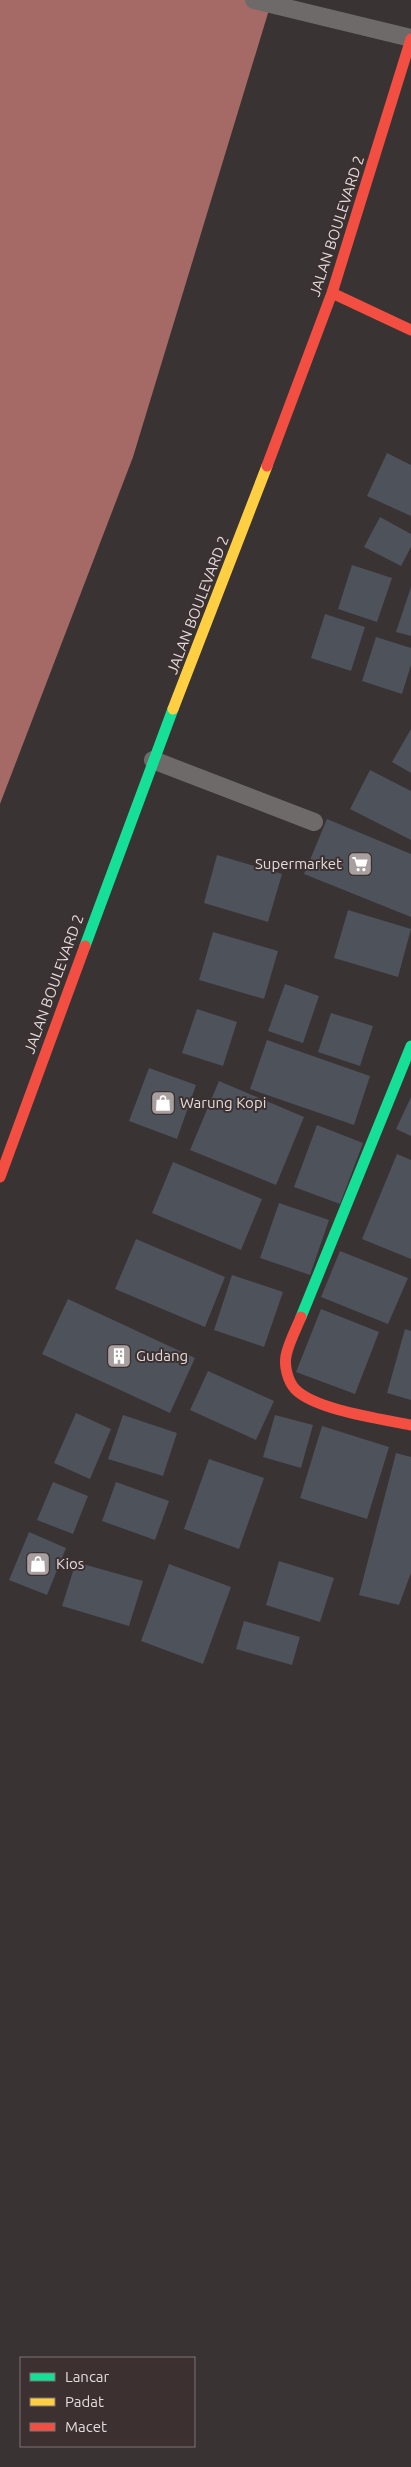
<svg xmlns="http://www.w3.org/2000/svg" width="411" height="2467" viewBox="0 0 411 2467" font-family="Ubuntu,sans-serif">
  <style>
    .water { fill: #a66a66 }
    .building { fill: #4e525b }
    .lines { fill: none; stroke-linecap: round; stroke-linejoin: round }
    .lane { stroke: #6d6a69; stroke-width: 18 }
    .fast { stroke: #16e098; stroke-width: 11 }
    .slow { stroke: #ffcf43; stroke-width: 11 }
    .jam { stroke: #f24e42; stroke-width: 11 }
    .labels { text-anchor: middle; stroke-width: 4; stroke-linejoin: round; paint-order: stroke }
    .street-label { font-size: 15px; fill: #e3dbdb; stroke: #3c3130 }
    .poi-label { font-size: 15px; fill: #e3dbdb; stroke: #3c3130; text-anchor: start }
  </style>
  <rect width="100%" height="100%" fill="#393333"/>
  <path class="water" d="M0,0H272L133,457L0,804Z"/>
  <path class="building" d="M387,453L411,465V516L367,496Z
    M380,517L411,534V547L401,566L364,547Z
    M352,565L392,578L377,622L338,609Z
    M411,587V636L396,632Z
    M325,614L365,627L351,671L311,658Z
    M376,637L411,648V665L402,694L362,681Z
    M411,729V773L392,762Z
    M370,770L411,791V840L350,809Z
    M327,819L411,854V917L304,874Z
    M217,855L282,874L268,922L204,903Z
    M348,910L411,929L398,977L334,958Z
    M213,932L278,951L264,999L199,980Z
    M285,984L319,996L303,1043L268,1031Z
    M197,1009L237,1022L223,1066L182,1053Z
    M331,1013L373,1026L360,1066L318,1052Z
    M267,1040L370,1076L354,1125L250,1089Z
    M149,1068L196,1085L177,1139L129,1121Z
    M219,1081L304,1117L276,1185L190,1150Z
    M411,1097V1136L396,1129Z
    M317,1125L363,1143L340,1204L294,1187Z
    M397,1154L411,1160V1259L362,1239Z
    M173,1162L262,1199L241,1250L152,1213Z
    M279,1203L329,1220L310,1275L260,1258Z
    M136,1239L225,1277L205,1327L115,1289Z
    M340,1251L408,1278L388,1324L321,1297Z
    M232,1275L283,1292L264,1347L214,1330Z
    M68,1299L195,1358L170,1413L42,1354Z
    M321,1309L379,1332L355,1394L296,1372Z
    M405,1329L411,1331V1400L387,1393Z
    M208,1371L274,1401L256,1440L190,1410Z
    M76,1413L111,1429L90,1479L54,1463Z
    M123,1415L177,1433L163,1476L108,1459Z
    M275,1415L313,1425L301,1468L263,1457Z
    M322,1426L389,1447L367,1519L300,1498Z
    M396,1453L411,1457V1573L399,1605L359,1595Z
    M209,1459L264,1478L239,1549L184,1529Z
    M53,1482L88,1496L73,1534L37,1520Z
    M116,1482L169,1501L155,1540L102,1521Z
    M29,1532L66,1548L47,1595L9,1580Z
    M279,1561L334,1578L320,1622L266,1605Z
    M76,1562L143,1581L129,1626L62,1606Z
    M169,1564L231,1587L203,1664L141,1641Z
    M244,1621L300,1637L292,1665L236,1649Z"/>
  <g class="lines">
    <path class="lane" d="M254,0L411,38
      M153,760L314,822"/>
    <path class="fast" d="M85,946L173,709
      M301,1317L411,1046"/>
    <path class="slow" d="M173,709L267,466"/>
    <path class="jam" d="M332,293L411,330
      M267,466L332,293L411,39
      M0,1177L85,946
      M301,1317C296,1329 288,1344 286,1356C284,1367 288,1381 295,1389C315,1410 382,1419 411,1425"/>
  </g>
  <defs>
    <symbol id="supermarket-square" viewBox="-11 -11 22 22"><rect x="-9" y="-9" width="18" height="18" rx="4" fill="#a8a0a0" stroke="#3c3130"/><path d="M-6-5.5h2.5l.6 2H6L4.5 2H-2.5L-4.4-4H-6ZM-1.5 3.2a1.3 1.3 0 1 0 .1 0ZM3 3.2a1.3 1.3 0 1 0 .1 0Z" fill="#fff"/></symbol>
    <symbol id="shop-square" viewBox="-11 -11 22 22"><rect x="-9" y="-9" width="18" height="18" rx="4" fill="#a8a0a0" stroke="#3c3130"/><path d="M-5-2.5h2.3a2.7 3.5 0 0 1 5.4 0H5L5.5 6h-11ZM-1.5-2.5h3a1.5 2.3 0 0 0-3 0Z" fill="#fff"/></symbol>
    <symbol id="building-square" viewBox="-11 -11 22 22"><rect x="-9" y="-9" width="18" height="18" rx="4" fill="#a8a0a0" stroke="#3c3130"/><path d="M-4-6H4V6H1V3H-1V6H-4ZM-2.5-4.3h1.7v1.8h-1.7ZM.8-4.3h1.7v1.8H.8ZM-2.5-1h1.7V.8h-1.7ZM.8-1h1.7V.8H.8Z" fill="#fff"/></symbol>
  </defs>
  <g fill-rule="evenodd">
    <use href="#supermarket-square" x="346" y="850" width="28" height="28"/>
    <use href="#shop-square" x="149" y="1089" width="28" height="28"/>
    <use href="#building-square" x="105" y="1342" width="28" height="28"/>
    <use href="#shop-square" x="24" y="1550" width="28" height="28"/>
  </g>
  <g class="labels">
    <g class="street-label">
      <text transform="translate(337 226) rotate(-72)" y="5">JALAN BOULEVARD 2</text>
      <text transform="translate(198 605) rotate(-69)" y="5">JALAN BOULEVARD 2</text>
      <text transform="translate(54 984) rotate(-70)" y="5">JALAN BOULEVARD 2</text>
    </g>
    <g class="poi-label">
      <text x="342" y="869" text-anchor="end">Supermarket</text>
      <text x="180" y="1108">Warung Kopi</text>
      <text x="136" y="1361">Gudang</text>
      <text x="56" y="1569">Kios</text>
    </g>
  </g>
  <rect x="20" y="2357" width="175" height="90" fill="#3c3130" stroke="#7f7574"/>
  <rect x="30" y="2373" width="25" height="8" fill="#16e098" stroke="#7f7574"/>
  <text x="65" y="2382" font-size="15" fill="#e3dbdb">Lancar</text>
  <rect x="30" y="2398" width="25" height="8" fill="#ffcf43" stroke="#7f7574"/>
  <text x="65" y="2407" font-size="15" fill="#e3dbdb">Padat</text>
  <rect x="30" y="2423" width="25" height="8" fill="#f24e42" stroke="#7f7574"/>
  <text x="65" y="2432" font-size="15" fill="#e3dbdb">Macet</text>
</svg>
